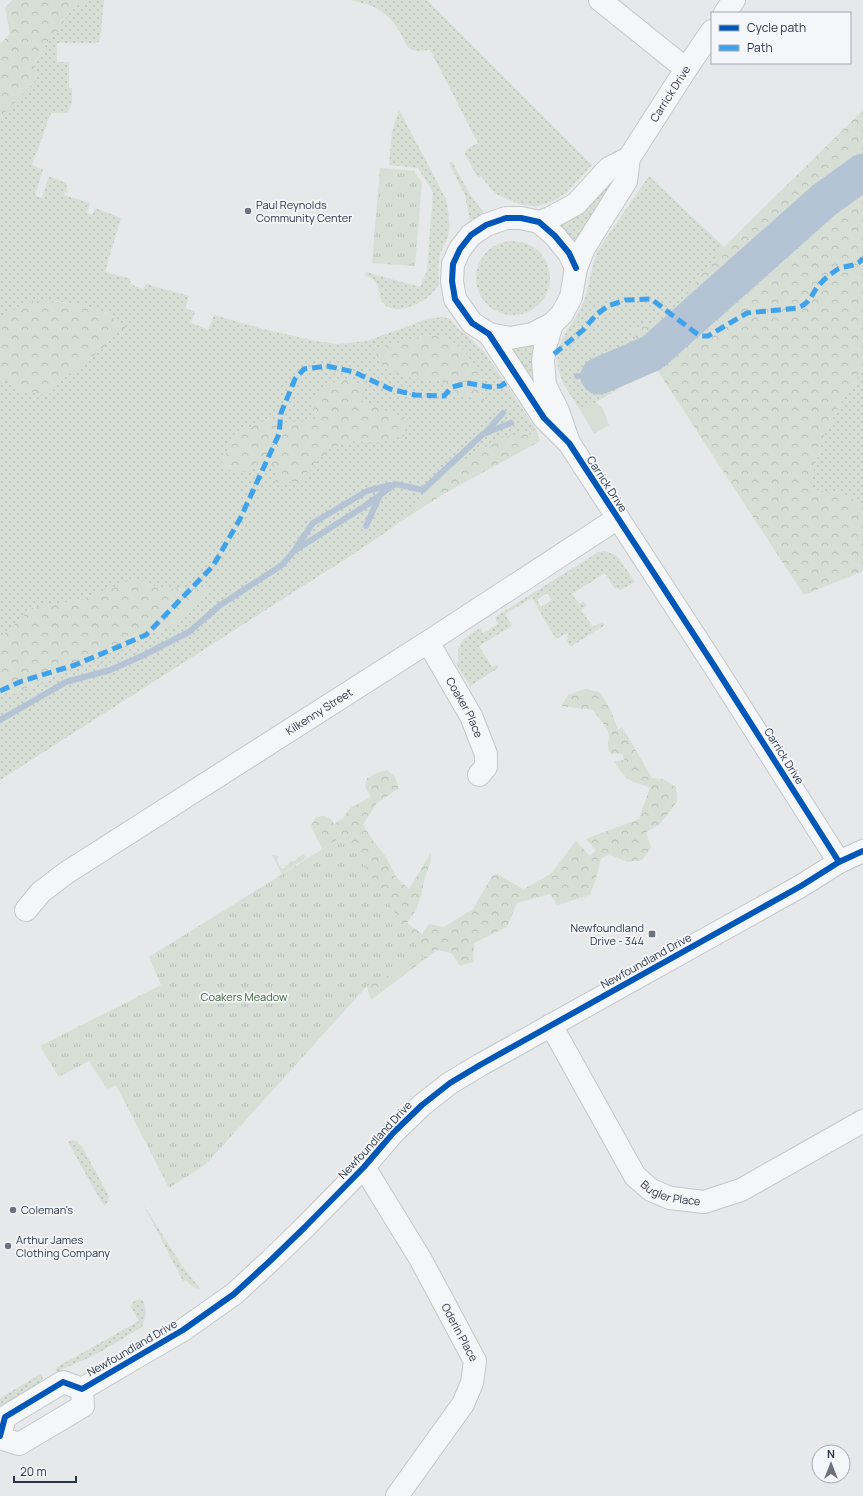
<svg xmlns="http://www.w3.org/2000/svg" width="863" height="1496" viewBox="0 0 863 1496" font-family="Manrope,sans-serif">
  <style>
    .grass { fill: url(#grass-dots); fill-rule: evenodd }
    .forest { fill: url(#forest-crowns) }
    .park { fill: url(#park-tufts) }
    .garden { fill: #d6ded6 }
    .lines { fill: none; stroke-linecap: round; stroke-linejoin: round }
    .stream { stroke: #b4c4d5; stroke-width: 6 }
    .river { stroke: #b4c4d5; stroke-width: 37 }
    .minor-casing { stroke: #c4c6c8; stroke-width: 24 }
    .minor { stroke: #f5f6f7; stroke-width: 22 }
    .quiet { stroke: #3ea3ec; stroke-width: 5; stroke-dasharray: 10 5; stroke-linecap: butt }
    .cycleway-casing { stroke: #f4f6f9; stroke-width: 8 }
    .cycleway { stroke: #0057b8; stroke-width: 6 }
    .poi-dot { fill: #6c737f; stroke: #f4f6f9; stroke-width: 1.5 }
    .labels { text-anchor: middle; stroke-width: 3.5; stroke-linejoin: round; paint-order: stroke }
    .street-label { font-size: 11px; fill: #2b3445; stroke: #f4f6f9 }
    .poi-label { font-size: 11px; fill: #2b3445; stroke: #f4f6f9; text-anchor: start }
    .park-label { font-size: 11px; fill: #3f6138; stroke: #f4f6f9 }
  </style>
  <defs>
    <pattern id="grass-dots" width="8" height="8" patternUnits="userSpaceOnUse"><rect width="8" height="8" fill="#d6ded6"/><path d="M2 2h.1M6 6h.1" fill="none" stroke="#b8bfb9" stroke-width="1.8" stroke-linecap="round"/></pattern>
    <pattern id="forest-crowns" width="20" height="18" patternUnits="userSpaceOnUse"><rect width="20" height="18" fill="#d6ded6"/><path d="M2 6a3 3 0 1 1 6 0M12 15a3 3 0 1 1 6 0" fill="none" stroke="#b8bfb9"/></pattern>
    <pattern id="park-tufts" width="24" height="20" patternUnits="userSpaceOnUse"><rect width="24" height="20" fill="#d6ded6"/><path d="M3 7l-1-3M5 7V3M7 7l1-3M15 17l-1-3M17 17v-4M19 17l1-3" fill="none" stroke="#b8bfb9"/></pattern>
  </defs>
  <rect width="100%" height="100%" fill="#e6e8ea"/>
  <path class="grass" d="M89,0H104L100,41L95,43H57V62H69V88H72V102L68,113H51L32,165L43,170L35,195L42,198L49,176L66,183L68,194L65,192L64,195L90,203L87,213L92,215L95,208L121,218L105,272L131,279L130,284L143,289L146,284L189,296L185,308L195,312L191,323L208,330L214,315L263,329L316,341L337,344L367,341L427,319L442,317L450,319L457,328L467,335L485,353L536,429L531,434L521,433L423,500C405,522 378,537 355,553L0,780V690L13,694L172,625L210,588L162,589L135,579L83,599L32,608L0,638V378L20,390L48,395L67,375L100,351L114,334L107,313L85,306L56,301L0,318V117L34,82L36,62L47,42L60,29L67,15L78,5ZM422,336C429,336 438,335 444,338C462,344 476,365 484,382L480,386L460,395L439,380L408,377L382,367L374,350ZM268,420L288,423L315,421L380,442L352,441L328,449L300,481L276,482L275,464L221,467L235,433Z
    M351,0H427L592,165L567,192L555,200L538,206L522,205L498,195L491,189L481,176L478,178L465,154L467,149L478,143L430,50C403,53 410,47 398,29C393,21 385,13 378,9C370,4 359,3 351,0Z
    M399,110L446,199C448,210 450,221 449,231C448,239 444,245 441,252C437,262 439,274 439,284C435,290 430,296 424,300C414,306 396,314 385,305C378,299 381,287 374,280C372,278 368,277 365,275L366,272L420,287L427,271L433,192L418,168L389,165L392,131Z
    M452,162L471,196L484,213L470,221L465,195L449,163Z
    M649,176L724,247L666,319L631,330L655,367L581,411C563,384 547,365 566,332C571,324 578,315 582,306C590,288 590,268 598,250Z
    M612,181V184L577,239L574,241L570,239L560,226L561,223Z
    M476 278a37 37 0 1 1 74 0a37 37 0 1 1-74 0Z
    M531,344L533,346L532,355L534,382L530,381L511,347H521Z
    M863,371V504L841,493L808,489L824,435L844,397Z
    M605,551L617,556L635,582L620,590L617,588L615,589L605,573L572,594L579,604L584,601L587,606L581,610L593,627L602,622L605,625L570,647L567,640L568,633L556,639L532,598L505,614L512,626L479,646L492,667L497,665L498,668L470,686L456,663L459,661C455,642 465,638 480,628L483,633L498,624L495,617L589,558L598,552ZM547,593L552,600L541,607L537,600Z
    M72,1140L76,1141L82,1147L109,1196L108,1203L104,1205L101,1201L70,1146L68,1142Z
    M143,1204L181,1264L200,1289C194,1288 190,1285 186,1280L183,1281Z
    M136,1300H143C147,1310 146,1317 142,1327L95,1355L56,1372L57,1367L139,1321L131,1307L132,1303Z
    M41,1374L43,1380L42,1384L0,1407V1398Z"/>
  <path class="forest" d="M12,0H89L78,5L67,15L60,29L47,42L36,61L34,82L0,117V44L10,34L5,8Z
    M863,110V371L844,397L824,435L808,489L841,493L863,504V571L804,595L631,330L666,319L724,247Z
    M31,301C56,301 82,303 106,313C113,316 120,323 126,328L114,334L100,351L67,375L48,395L20,390L0,378V318Z
    M422,336C429,336 438,335 444,338C462,344 476,365 484,382L480,387L484,401L460,395L439,380L408,377L382,367L374,350Z
    M341,377L363,385L361,401L408,419L404,436L380,442L352,441L329,449L300,481L276,483L274,465L238,473L220,467L235,433L268,420L288,423L315,421L313,399Z
    M536,429L540,441L442,495L400,522L417,507L450,471L466,458L502,438L521,433L531,434Z
    M135,579L162,589L210,588L172,625L13,694L0,690V638L32,608L83,599Z
    M585,689L600,692L611,711L618,730L622,727L652,778L663,779L676,787L677,802L660,824L646,832L651,848L642,860L627,862L609,854L601,859L596,879L590,895L557,905L550,894L517,903L507,927L474,943L473,962L460,966L452,953L437,950L371,1000L366,983L345,835L322,849L311,826L316,817C326,815 329,816 334,824L343,818L350,808L371,797L365,787L367,778L377,773L387,770L395,777L399,788L376,804L363,825L372,839L386,857L396,877L409,889L431,853V861L425,877L421,896L416,910L407,923L422,934L429,924L444,927L473,909L492,876L497,874L523,889L551,874L576,841L590,856L596,850L586,839L639,819L650,787C628,781 626,780 614,761L624,760L623,754H611C604,744 611,741 608,732C605,724 598,717 593,710L561,706L568,695Z"/>
  <path class="park" d="M380,168L415,171V174H417L418,178L420,179V180L422,182L415,266L372,263Z
    M345,835L424,958L367,986L206,1164L169,1188L116,1085L107,1089L89,1061L59,1077L40,1046L161,985L149,957Z"/>
  <path class="garden" d="M596,402L603,409L609,425L594,434L581,411Z
    M272,855L278,856L277,861L281,868L283,869L286,867L285,865H288L291,861H295L298,857L304,855L307,857L282,874Z"/>
  <g class="lines">
    <path class="stream" d="M577,376H599
      M585,382L596,378
      M485,433L503,413
      M366,526L380,495
      M296,548L313,523L367,491L390,485
      M0,720L66,682L110,670L142,656L189,632L219,606L282,565L294,551L365,506L395,484L423,490L483,434L511,423"/>
    <path class="river" d="M599,376L652,353L824,200L863,172"/>
    <defs>
      <g id="minor">
        <path d="M600,0L686,69"/>
        <path d="M725,13L734,0"/>
        <path d="M539,222L550,218L576,204L609,168L629,158"/>
        <path d="M576,268L569,253L555,236L539,222L521,218H506L486,225L471,235L460,249L453,264L452,281L455,299L472,323L489,334L544,418L569,443L713,664L839,862"/>
        <path d="M552,324L545,347L543,361L545,385L558,411L568,440"/>
        <path id="s1" d="M489,334L510,338L532,334L552,324L562,314L571,297L576,268L584,248L626,181L629,158L686,69L712,31"/>
        <path id="s2" d="M428,642L471,716L486,754V767L479,775"/>
        <path id="s3" d="M26,910L41,892L66,873L428,642L618,518"/>
        <path id="s4" d="M551,1025L635,1176L651,1190L670,1198L704,1202L741,1190L863,1121"/>
        <path id="s5" d="M364,1167L421,1260L475,1361L472,1383L463,1404L397,1496"/>
        <path d="M0,1436L5,1417L63,1382L82,1389L183,1330L234,1294L270,1261L305,1227L364,1167L393,1133L422,1105L450,1083L480,1065L801,886L839,862L863,851"/>
        <path d="M0,1438L19,1444L83,1406L82,1389"/>
      </g>
    </defs>
    <use href="#minor" class="minor-casing"/>
    <use href="#minor" class="minor"/>
    <path class="quiet" d="M554,354L583,330L597,314L608,306L625,300L651,299L696,333L701,336H708L747,313L798,308C812,302 811,293 821,283C825,278 832,273 838,269C846,265 858,267 863,258
      M0,691L22,681L75,665L146,635L213,566L240,519L279,434L281,413L295,379L304,369L327,366L354,372L390,389L415,395L444,396L452,387L467,383L490,387L501,386L508,381"/>
    <defs>
      <path id="cycleway" d="M576,268L569,253L555,236L539,222L521,218H506L486,225L471,235L460,249L453,264L452,281L455,299L472,323L489,334L544,418L569,443L713,664L839,862
        M0,1436L5,1417L63,1382L82,1389L183,1330L234,1294L270,1261L305,1227L364,1167L393,1133L422,1105L450,1083L480,1065L801,886L839,862L863,851"/>
    </defs>
    <use href="#cycleway" class="cycleway-casing"/>
    <use href="#cycleway" class="cycleway"/>
  </g>
  <g class="poi-dot">
    <circle cx="248" cy="211" r="4"/>
    <rect x="648" y="930" width="8" height="8" rx="2"/>
    <circle cx="13" cy="1210" r="4"/>
    <circle cx="8" cy="1246" r="4"/>
  </g>
  <g class="labels">
    <g class="street-label">
      <text dy="4" stroke="none"><textPath href="#s1" startOffset="329">Carrick Drive</textPath></text>
      <text transform="translate(607 484) rotate(57)" y="4">Carrick Drive</text>
      <text dy="4" stroke="none"><textPath href="#s2" startOffset="75">Coaker Place</textPath></text>
      <text dy="4" stroke="none"><textPath href="#s3" startOffset="355">Kilkenny Street</textPath></text>
      <text transform="translate(784 756) rotate(58)" y="4">Carrick Drive</text>
      <text transform="translate(646 961) rotate(-29)" y="4">Newfoundland Drive</text>
      <text transform="translate(375 1140) rotate(-47)" y="4">Newfoundland Drive</text>
      <text dy="4" stroke="none"><textPath href="#s4" startOffset="214">Bugler Place</textPath></text>
      <text dy="4" stroke="none"><textPath href="#s5" startOffset="191">Oderin Place</textPath></text>
      <text transform="translate(132 1348) rotate(-30)" y="4">Newfoundland Drive</text>
    </g>
    <g class="poi-label">
      <text x="256" y="209">Paul Reynolds<tspan x="256" dy="13">Community Center</tspan></text>
      <text x="644" y="932" text-anchor="end">Newfoundland<tspan x="644" dy="13">Drive - 344</tspan></text>
      <text x="21" y="1214">Coleman's</text>
      <text x="16" y="1244">Arthur James<tspan x="16" dy="13">Clothing Company</tspan></text>
    </g>
    <g class="park-label">
      <text x="244" y="1001">Coakers Meadow</text>
    </g>
  </g>
  <rect x="711" y="12" width="140" height="52" fill="#f4f6f9" stroke="#a4a8b1"/>
  <rect x="719" y="25" width="20" height="6" fill="#0057b8" stroke="#a4a8b1"/>
  <text x="747" y="32" font-size="12" fill="#2b3445">Cycle path</text>
  <rect x="719" y="45" width="20" height="6" fill="#3ea3ec" stroke="#a4a8b1"/>
  <text x="747" y="52" font-size="12" fill="#2b3445">Path</text>
  <g transform="translate(831 1464)"><circle r="19" fill="#f4f6f9" stroke="#a4a8b1"/>
  <path d="M0-3L7 15L0 10L-7 15Z" fill="#6c737f"/>
  <text y="-6" font-size="11" font-weight="bold" text-anchor="middle" fill="#2b3445">N</text>
  </g>
  <path d="M14 1476v6h62v-6" fill="none" stroke="#2b3445" stroke-width="2"/>
  <text x="20" y="1476" font-size="12" fill="#2b3445" stroke="#f4f6f9" stroke-width="3" paint-order="stroke">20 m</text>
</svg>
